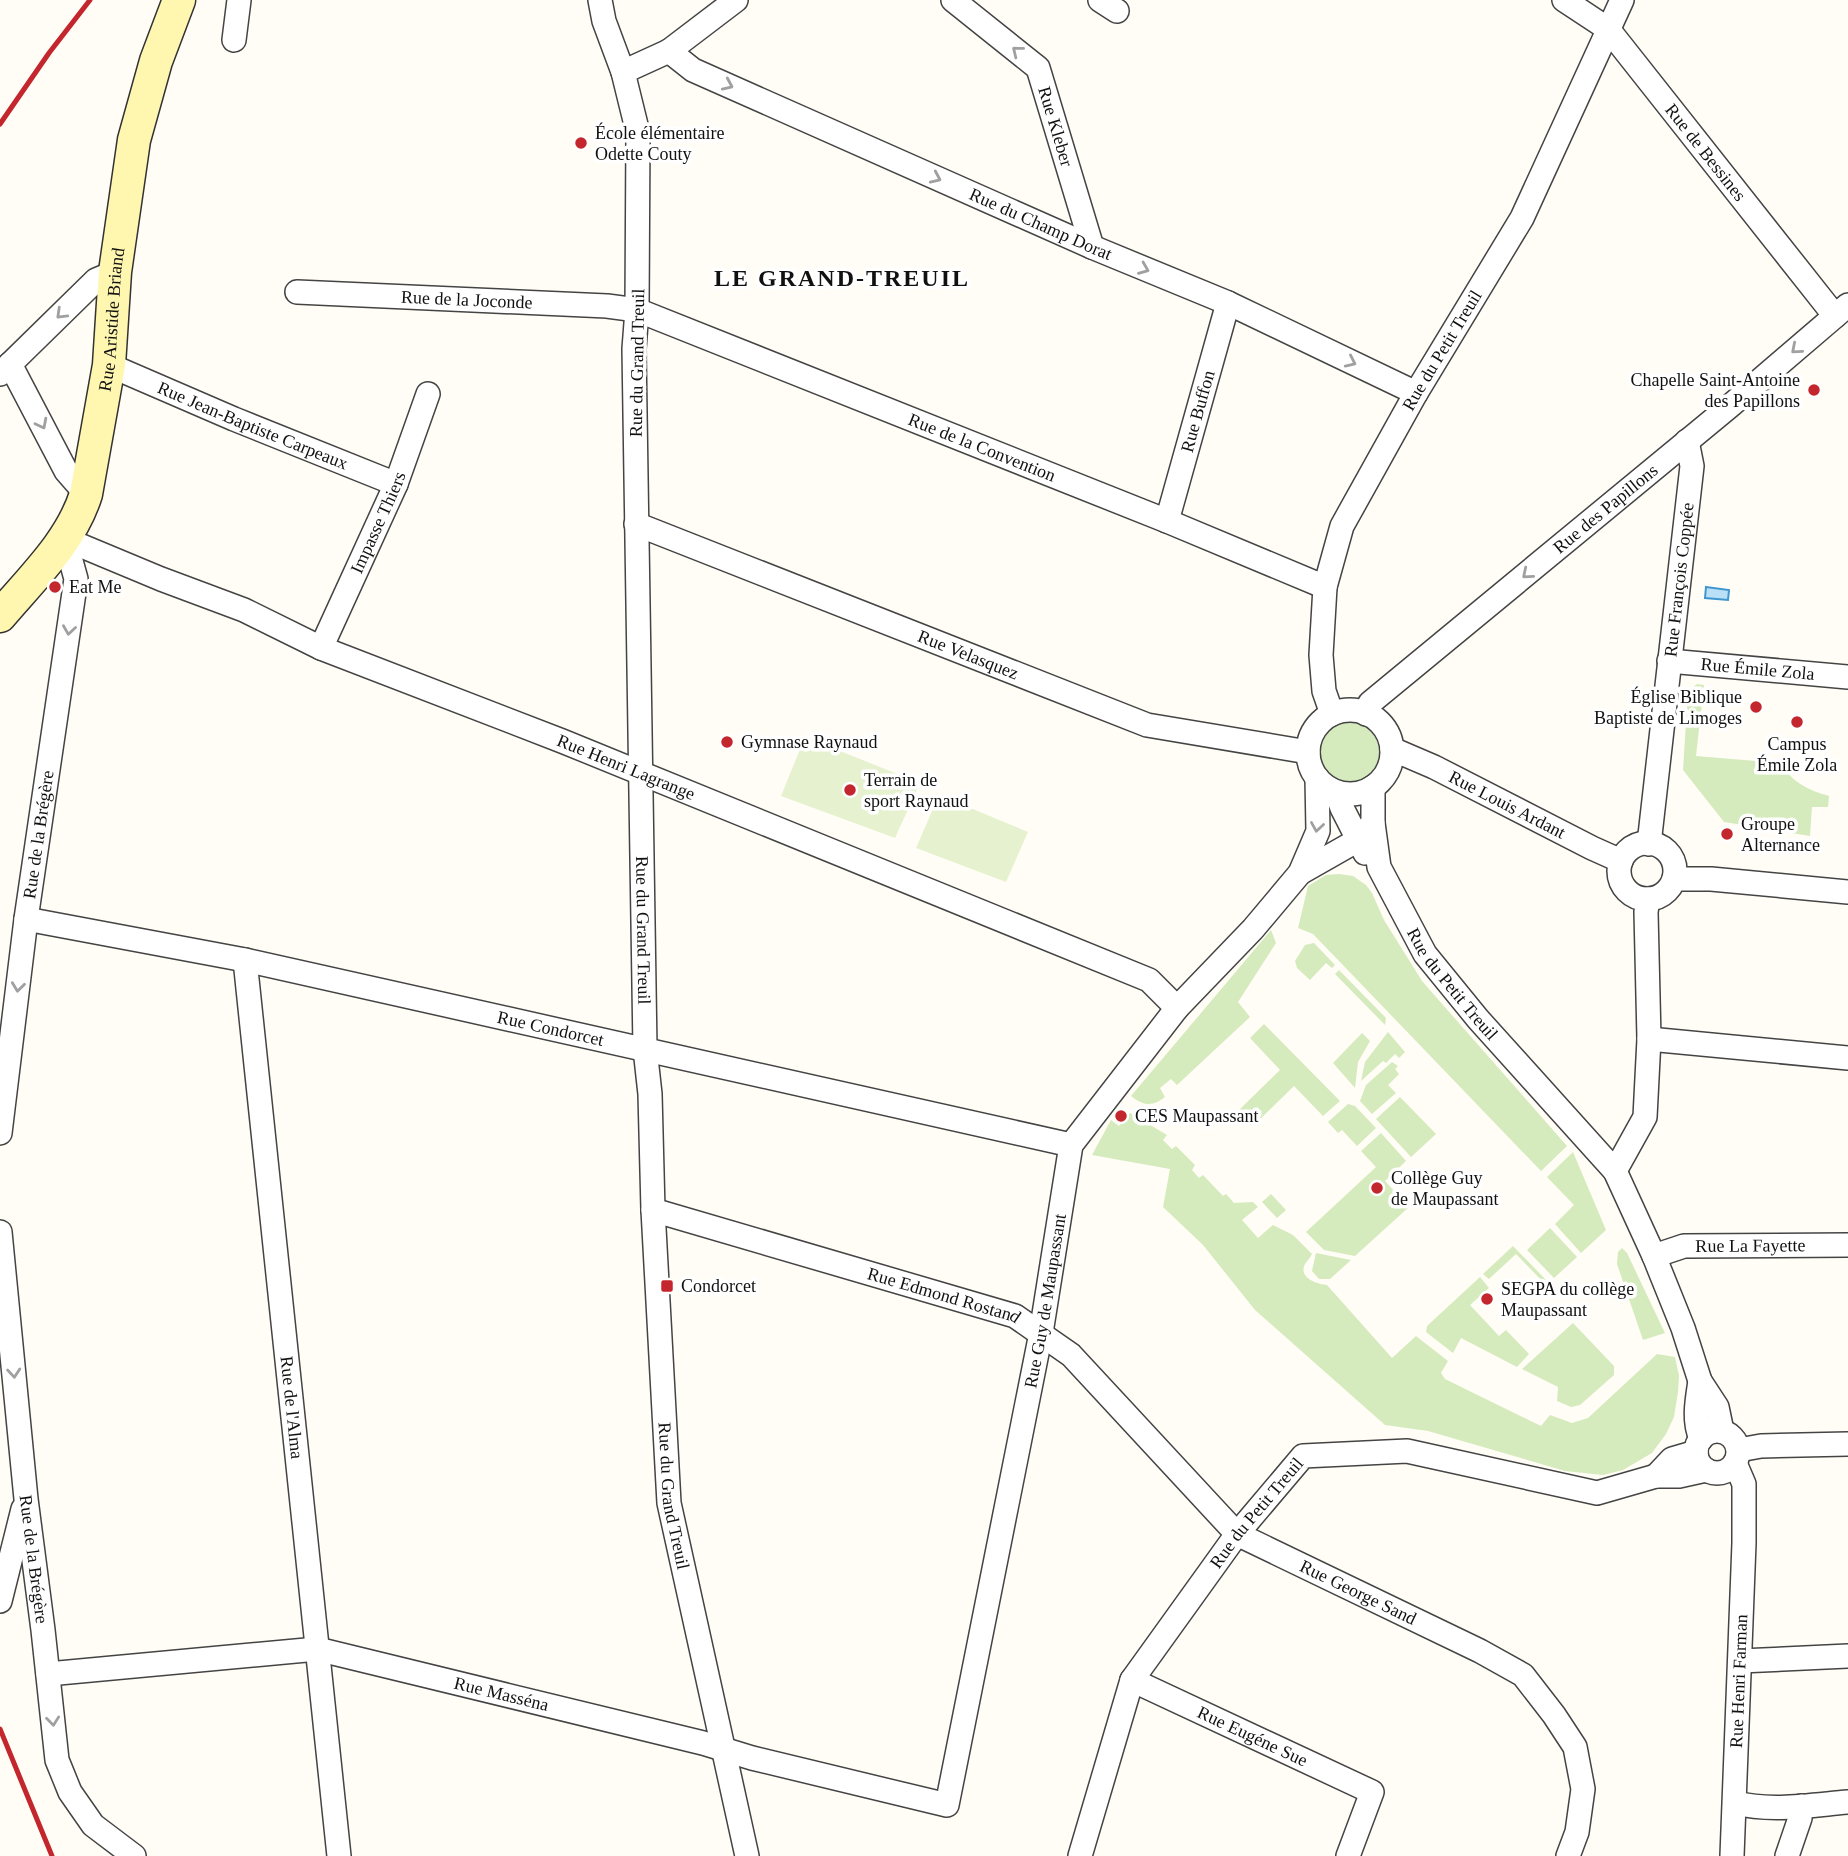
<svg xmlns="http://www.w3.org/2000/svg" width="1848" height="1856" viewBox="0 0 1848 1856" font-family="Georgia,serif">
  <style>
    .green { fill: #d5ebbd }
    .pitch { fill: #e6f2cf }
    .water { fill: #b9e0f7; stroke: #3f96cf; stroke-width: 2 }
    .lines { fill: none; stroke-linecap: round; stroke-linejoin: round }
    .street-casing { stroke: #444; stroke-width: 26 }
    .secondary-casing { stroke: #333; stroke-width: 35 }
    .street { stroke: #fff; stroke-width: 23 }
    .secondary { stroke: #fff6b0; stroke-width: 32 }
    .rail { stroke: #c4262e; stroke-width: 5 }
    .oneway { stroke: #a0a0a0 }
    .poi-dot { fill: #c4262e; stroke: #fff; stroke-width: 2.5 }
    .labels { text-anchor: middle; stroke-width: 7; stroke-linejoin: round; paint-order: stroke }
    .street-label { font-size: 18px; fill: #111; stroke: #fff }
    .poi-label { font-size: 18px; fill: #111; stroke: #fff; text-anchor: start }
    .district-label { font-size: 24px; font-weight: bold; letter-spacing: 2px; fill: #111; stroke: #fff }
  </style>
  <rect width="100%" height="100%" fill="#fffdf5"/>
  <path class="green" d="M1697,684L1704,685L1696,756L1781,763C1792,783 1809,790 1829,796L1828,807H1812L1810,836L1724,822L1683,770L1688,691Z
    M1319 752a30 30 0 1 1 60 0a30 30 0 1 1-60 0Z
    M1339,874L1353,876L1366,885L1372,893L1384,920L1422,981L1567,1146L1541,1171L1313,934L1298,928L1308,886L1326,875Z
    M1271,930L1276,943L1238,1002L1250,1017L1177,1085L1171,1079L1160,1088L1165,1097C1153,1107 1143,1106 1131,1096Z
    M1314,943L1335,965L1332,968L1326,963L1310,980L1297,968L1295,961L1305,945Z
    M1339,970L1386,1018L1385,1025L1335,974Z
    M1264,1024L1340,1101L1323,1116L1294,1086L1254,1125L1239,1110L1280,1070L1250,1038Z
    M1388,1032L1405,1052L1399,1058L1395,1054L1386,1063L1383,1061L1361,1081L1365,1062Z
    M1362,1033L1370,1041L1358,1062L1355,1088L1333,1063Z
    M1392,1062L1398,1066L1395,1069L1399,1074L1388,1085L1396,1093L1372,1114L1360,1101L1366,1085Z
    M1400,1097L1436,1134L1411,1157L1376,1119Z
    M1348,1104L1355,1106L1376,1128L1357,1146L1342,1130L1338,1133L1328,1122Z
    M1130,1113L1167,1135L1163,1140L1172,1149L1176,1146L1195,1165L1192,1170L1199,1178L1203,1175L1223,1196L1226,1194L1234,1203L1253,1202L1258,1207L1242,1220L1258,1238L1273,1225L1293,1235L1312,1254C1310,1258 1307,1261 1305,1264C1298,1278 1317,1284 1327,1285L1392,1358L1416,1336L1448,1361L1441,1373L1445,1379L1541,1426L1550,1415L1572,1423L1588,1418L1657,1354L1675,1357L1679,1376L1678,1392L1674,1417L1666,1434L1652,1453L1623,1470L1603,1475L1565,1471L1428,1431L1385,1425L1255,1310L1203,1245L1163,1207L1170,1169L1092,1155L1111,1120L1119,1126Z
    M1381,1133L1406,1161L1385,1181L1409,1207L1355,1256L1324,1250L1306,1232L1376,1167L1361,1151Z
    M1573,1152L1606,1230L1581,1253L1555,1224L1574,1205L1547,1177Z
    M1271,1194L1286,1210L1277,1218L1262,1202Z
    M1550,1228L1577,1257L1554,1278L1527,1250Z
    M1513,1246L1547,1281L1545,1284L1516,1254L1489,1279L1483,1274Z
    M1622,1248L1627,1253L1665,1333L1643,1340L1617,1264L1618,1252Z
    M1316,1253L1351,1260L1330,1279H1319L1312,1271Z
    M1480,1277L1489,1288L1470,1305L1499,1336L1506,1330L1529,1354L1517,1367L1461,1338L1453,1353L1426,1332L1427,1326Z
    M1573,1323L1614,1366V1375L1580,1405L1571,1407L1557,1401L1558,1387L1522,1369Z"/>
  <path class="pitch" d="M805,737L920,783L895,838L781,796Z
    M939,795L1028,832L1006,882L916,848Z"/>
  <path class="water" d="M1706,587L1729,590L1728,600L1705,598Z"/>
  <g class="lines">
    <defs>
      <g id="street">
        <path id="s1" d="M600,0L604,21L623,72L638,133L637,310L634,349L645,1049L650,1094L653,1210L669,1503L747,1856"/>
        <path id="s2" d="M953,0L1038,68L1092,247"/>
        <path d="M1100,0L1117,11"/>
        <path id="s3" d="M1564,0L1608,29L1835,316"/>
        <path d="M234,40L239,0"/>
        <path id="s4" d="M669,51L693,70L1092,247L1228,303L1416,393"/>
        <path d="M623,72L669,51L736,0"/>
        <path id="s5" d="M297,292L607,306L637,310L1167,521L1325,587"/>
        <path d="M10,364L66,471L86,494"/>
        <path id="s6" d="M109,365L234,419L396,484"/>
        <path d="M0,374L96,280L115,272"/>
        <path id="s7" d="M1167,521L1228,303"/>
        <path id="s8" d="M636,524L1147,725L1308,752"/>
        <path id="s9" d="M65,539L161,579L244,610L321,648L562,741L1149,980L1177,1008"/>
        <path id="s10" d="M321,648L396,484L428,394"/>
        <path id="s11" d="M1669,661L1848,677"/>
        <circle cx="1350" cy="752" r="42"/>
        <path id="s12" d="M1332,714L1324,691L1321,655L1325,587L1342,526L1416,393L1522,218L1622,0"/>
        <path id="s13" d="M1366,714L1370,703L1730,406L1848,305"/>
        <path id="s14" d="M1392,749L1434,767L1592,848L1621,861"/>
        <path id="s15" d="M1373,787V823L1379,867L1425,954L1478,1019L1615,1171L1654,1256L1683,1328L1700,1381L1717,1407L1722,1431"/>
        <path d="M1336,792L1342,808L1365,853"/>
        <circle cx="1647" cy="871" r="28"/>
        <path id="s16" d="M1649,844L1692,466L1687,441"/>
        <path d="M1300,873L1358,840L1373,823"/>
        <path d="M1674,879H1711L1848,892"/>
        <path id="s17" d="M26,919L245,960L1071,1145"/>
        <path id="s18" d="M245,960L339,1856"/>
        <path d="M1649,1039L1848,1058"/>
        <path id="s19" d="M0,1133L26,919L76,579L65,539"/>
        <path d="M1615,1171L1645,1117L1649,1039L1646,912L1648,899"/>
        <path id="s20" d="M653,1210L1015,1316L1071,1355L1237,1534L1480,1651L1523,1675L1554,1715L1575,1747L1583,1789L1577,1832L1568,1856"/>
        <path id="s21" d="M0,1232L26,1499L43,1630L57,1760L70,1792L93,1825L134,1856"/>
        <path id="s22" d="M1654,1256L1684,1246L1848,1245"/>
        <path d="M1700,1381C1697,1401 1693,1420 1701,1439"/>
        <circle cx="1717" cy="1452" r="21"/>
        <path d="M1739,1450L1761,1446L1848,1444"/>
        <path d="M1656,1476L1672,1459L1696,1452"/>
        <path d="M0,1601L23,1509"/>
        <path d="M1740,1661L1848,1656"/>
        <path id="s23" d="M48,1674L317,1649L703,1743L752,1758L947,1805L1041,1333L1071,1145L1177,1008L1253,929L1300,873L1318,831L1317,778"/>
        <path id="s24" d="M1132,1680L1372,1792L1348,1856"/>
        <path d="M1736,1803C1771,1812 1812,1805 1848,1802"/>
        <path id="s25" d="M1080,1856L1132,1680L1237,1534L1303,1456L1407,1451L1597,1493L1656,1476H1679L1706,1470"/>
        <path id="s26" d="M1732,1856L1744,1543V1484L1735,1463"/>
        <path d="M1787,1856L1800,1818L1801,1806"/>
      </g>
      <g id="secondary">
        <path id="s27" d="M0,616C32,578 71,542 86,494L109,365L115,272L134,140L156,61L179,0"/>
      </g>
    </defs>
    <use href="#street" class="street-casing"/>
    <use href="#secondary" class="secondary-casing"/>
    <use href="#street" class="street"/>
    <use href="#secondary" class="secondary"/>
    <path class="rail" d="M0,124L49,53L90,0
      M0,1729L52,1856"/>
  </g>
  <defs><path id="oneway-chevron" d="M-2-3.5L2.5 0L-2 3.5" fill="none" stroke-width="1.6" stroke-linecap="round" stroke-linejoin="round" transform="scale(1.75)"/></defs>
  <g class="oneway">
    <use href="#oneway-chevron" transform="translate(1017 51) rotate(-141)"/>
    <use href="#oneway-chevron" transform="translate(728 85) rotate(24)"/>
    <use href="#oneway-chevron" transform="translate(936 178) rotate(24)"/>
    <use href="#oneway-chevron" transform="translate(1144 269) rotate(22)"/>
    <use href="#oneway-chevron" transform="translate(61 314) rotate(136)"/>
    <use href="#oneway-chevron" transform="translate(1796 349) rotate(139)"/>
    <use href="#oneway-chevron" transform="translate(1351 362) rotate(25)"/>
    <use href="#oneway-chevron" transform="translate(42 424) rotate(63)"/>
    <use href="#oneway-chevron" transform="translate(1527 574) rotate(140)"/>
    <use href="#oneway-chevron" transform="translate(69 630) rotate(98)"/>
    <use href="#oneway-chevron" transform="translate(1317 827) rotate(99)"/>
    <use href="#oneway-chevron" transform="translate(18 987) rotate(97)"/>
    <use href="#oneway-chevron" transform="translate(14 1373) rotate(85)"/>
    <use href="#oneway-chevron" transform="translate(53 1721) rotate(84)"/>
  </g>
  <g class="poi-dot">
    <circle cx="581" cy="143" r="7"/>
    <circle cx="1814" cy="390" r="7"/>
    <circle cx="55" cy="587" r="7"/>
    <circle cx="1756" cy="707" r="7"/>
    <circle cx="1797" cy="722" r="7"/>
    <circle cx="727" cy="742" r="7"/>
    <circle cx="850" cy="790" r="7"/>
    <circle cx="1727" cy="834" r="7"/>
    <circle cx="1121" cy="1116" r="7"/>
    <circle cx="1377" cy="1188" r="7"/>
    <rect x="660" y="1279" width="14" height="14" rx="3.5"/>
    <circle cx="1487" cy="1299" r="7"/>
  </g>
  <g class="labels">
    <g class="street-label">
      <text dy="6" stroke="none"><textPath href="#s2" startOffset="170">Rue Kleber</textPath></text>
      <text dy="6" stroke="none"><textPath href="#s3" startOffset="210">Rue de Bessines</textPath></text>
      <text dy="6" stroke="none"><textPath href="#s4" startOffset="411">Rue du Champ Dorat</textPath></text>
      <text dy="6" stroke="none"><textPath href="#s5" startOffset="170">Rue de la Joconde</textPath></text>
      <text dy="6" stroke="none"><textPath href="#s27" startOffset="327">Rue Aristide Briand</textPath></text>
      <text dy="6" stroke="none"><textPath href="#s12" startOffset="394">Rue du Petit Treuil</textPath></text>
      <text transform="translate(637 363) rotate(-89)" y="6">Rue du Grand Treuil</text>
      <text dy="6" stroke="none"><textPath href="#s7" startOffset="114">Rue Buffon</textPath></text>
      <text dy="6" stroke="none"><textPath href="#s6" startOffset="156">Rue Jean-Baptiste Carpeaux</textPath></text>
      <text dy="6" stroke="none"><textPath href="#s5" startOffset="712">Rue de la Convention</textPath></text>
      <text dy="6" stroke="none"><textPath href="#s13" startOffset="317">Rue des Papillons</textPath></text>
      <text dy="6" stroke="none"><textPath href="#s10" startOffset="138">Impasse Thiers</textPath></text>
      <text dy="6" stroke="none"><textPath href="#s16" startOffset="266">Rue François Coppée</textPath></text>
      <text dy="6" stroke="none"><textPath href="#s8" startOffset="357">Rue Velasquez</textPath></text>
      <text dy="6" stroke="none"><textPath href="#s11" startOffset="89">Rue Émile Zola</textPath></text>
      <text dy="6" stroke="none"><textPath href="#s9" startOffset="606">Rue Henri Lagrange</textPath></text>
      <text dy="6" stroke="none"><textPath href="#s14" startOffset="128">Rue Louis Ardant</textPath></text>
      <text dy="6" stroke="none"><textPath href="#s19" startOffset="301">Rue de la Brégère</textPath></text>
      <text dy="6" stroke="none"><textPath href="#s1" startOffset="936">Rue du Grand Treuil</textPath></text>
      <text dy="6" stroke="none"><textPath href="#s15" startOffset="219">Rue du Petit Treuil</textPath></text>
      <text dy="6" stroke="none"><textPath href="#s17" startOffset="536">Rue Condorcet</textPath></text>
      <text dy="6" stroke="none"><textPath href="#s22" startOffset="98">Rue La Fayette</textPath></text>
      <text dy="6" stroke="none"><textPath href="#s20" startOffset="303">Rue Edmond Rostand</textPath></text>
      <text dy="6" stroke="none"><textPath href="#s23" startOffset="1433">Rue Guy de Maupassant</textPath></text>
      <text dy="6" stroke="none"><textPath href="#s18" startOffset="450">Rue de l'Alma</textPath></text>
      <text dy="6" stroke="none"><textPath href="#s1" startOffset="1503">Rue du Grand Treuil</textPath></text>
      <text dy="6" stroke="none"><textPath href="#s25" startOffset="392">Rue du Petit Treuil</textPath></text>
      <text dy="6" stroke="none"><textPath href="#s21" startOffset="329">Rue de la Brégère</textPath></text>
      <text dy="6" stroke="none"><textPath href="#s20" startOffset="824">Rue George Sand</textPath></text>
      <text dy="6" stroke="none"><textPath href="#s26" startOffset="175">Rue Henri Farman</textPath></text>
      <text dy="6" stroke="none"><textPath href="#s23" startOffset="460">Rue Masséna</textPath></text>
      <text dy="6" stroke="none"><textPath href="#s24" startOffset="133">Rue Eugéne Sue</textPath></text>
    </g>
    <g class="poi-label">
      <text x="595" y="139">École élémentaire<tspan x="595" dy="21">Odette Couty</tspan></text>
      <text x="1800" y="386" text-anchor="end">Chapelle Saint-Antoine<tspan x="1800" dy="21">des Papillons</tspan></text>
      <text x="69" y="593">Eat Me</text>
      <text x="1742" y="703" text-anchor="end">Église Biblique<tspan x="1742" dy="21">Baptiste de Limoges</tspan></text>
      <text x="741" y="748">Gymnase Raynaud</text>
      <text x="1797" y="750" text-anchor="middle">Campus<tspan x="1797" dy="21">Émile Zola</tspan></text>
      <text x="864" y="786">Terrain de<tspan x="864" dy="21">sport Raynaud</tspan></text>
      <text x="1741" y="830">Groupe<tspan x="1741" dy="21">Alternance</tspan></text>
      <text x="1135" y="1122">CES Maupassant</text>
      <text x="1391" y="1184">Collège Guy<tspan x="1391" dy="21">de Maupassant</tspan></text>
      <text x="681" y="1292">Condorcet</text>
      <text x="1501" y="1295">SEGPA du collège<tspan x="1501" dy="21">Maupassant</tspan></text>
    </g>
    <g class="district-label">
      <text x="842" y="286">LE GRAND-TREUIL</text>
    </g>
  </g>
</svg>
